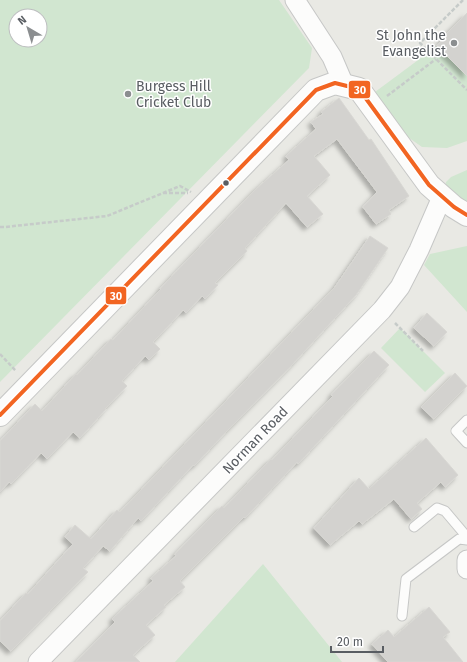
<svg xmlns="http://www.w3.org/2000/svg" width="467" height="662" viewBox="0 0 467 662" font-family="'Fira Sans',sans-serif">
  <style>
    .green { fill: #d1e6d0; fill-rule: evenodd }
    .building { fill: #d3d2cf; stroke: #d8d7d3; filter: url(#shadow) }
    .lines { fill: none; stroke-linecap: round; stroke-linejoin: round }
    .service-casing { stroke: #c6c7c6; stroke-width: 11 }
    .minor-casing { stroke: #c6c7c6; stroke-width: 21 }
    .tertiary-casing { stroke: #c6c7c6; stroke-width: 24 }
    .path { stroke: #c6cbc9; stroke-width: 2.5; stroke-dasharray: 4 2; stroke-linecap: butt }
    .service { stroke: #fcfcfb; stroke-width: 9 }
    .minor { stroke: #fcfcfb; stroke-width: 19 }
    .tertiary { stroke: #fcfcfb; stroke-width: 22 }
    .bus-1-casing { stroke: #fff; stroke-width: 7 }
    .bus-1 { stroke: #f26522; stroke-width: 4 }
    .poi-dot { fill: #8b8e90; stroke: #fff; stroke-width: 1.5 }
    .bus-dot { fill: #595d62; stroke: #fff; stroke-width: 1.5 }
    .labels { text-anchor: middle; stroke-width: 3; stroke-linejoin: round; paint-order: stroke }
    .poi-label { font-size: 14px; fill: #595d62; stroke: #fff; text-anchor: end }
    .street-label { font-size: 14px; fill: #595d62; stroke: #fff }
    .line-badge { stroke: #fff; stroke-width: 1.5 }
    .badge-label { font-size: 11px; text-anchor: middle; font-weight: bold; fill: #fff }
  </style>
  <defs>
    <filter id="shadow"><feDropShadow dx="-3.5" dy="3.5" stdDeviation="2" flood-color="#0004"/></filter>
  </defs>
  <rect width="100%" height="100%" fill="#e9e9e4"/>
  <path class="green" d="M0,0H279L312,48L309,68L307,70L0,382ZM16,16H40V40H16Z
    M437,46L467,76V141L447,148L422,147L405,135L375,92Z
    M467,170V205L445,187L446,182L451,177Z
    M467,246V312L424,265L430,254Z
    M400,328L445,373L425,392L381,348Z
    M263,564L342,662H175Z"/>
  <path class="building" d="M467,13V76L437,46L443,39L442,38Z
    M339,98L369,140L371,139L409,196L389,210L391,214L376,224L363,207L377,192L337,139L314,156L330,175L307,196L323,214L307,227L286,203L245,248L247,251L215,283L218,285L205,299L202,296L186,313L183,310L159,336L153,342L160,349L149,360L145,356L122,381L127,386L105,409H106L80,438L73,432L47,459L41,453L11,484L9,482L0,492V441L35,404L42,411L76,374L77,375L111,339L113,340L161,289H160L172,276L255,190L289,160L286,156L316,129L311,122L323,114L321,112Z
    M370,236L388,248L356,295L291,366L225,433L194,466L193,465L141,521L138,518L110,551L103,546L83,568L88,572L11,651L0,641V621L26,593L28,594L73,544L65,537L75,525L91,539L117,510L120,512L335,287Z
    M427,313L447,332L434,346L414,328Z
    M374,351L389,365L298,464L297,462L245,518L244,517L180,581L185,587L164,605L166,607L146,625L155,635L133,655L140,662H76L115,622L112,619L153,581L151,578L176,556L175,554L222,506L224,508L271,459L272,460L333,396L331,395Z
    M455,373L467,386L434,419L421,407Z
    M426,438L458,475L445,487L441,482L417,503L422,509L411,519L394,499L362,524L359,521L330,545L314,528L359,478L369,489Z
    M429,607L450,632L443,637L463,662H388L372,644L388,630L394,637Z"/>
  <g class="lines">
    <defs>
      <path id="service" d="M467,420L456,431L467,443
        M414,527L437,508L445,511L467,537
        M402,616L406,579L459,539L467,540"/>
      <path id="minor" d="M295,0L332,57L344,85
        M467,560V569
        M38,662L382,310L400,287L419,250L442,197"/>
      <path id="tertiary" d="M0,415L316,90L335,83L359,89L429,185L454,207L467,215"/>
    </defs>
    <use href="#service" class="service-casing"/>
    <use href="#minor" class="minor-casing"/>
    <use href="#tertiary" class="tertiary-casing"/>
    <path class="path" d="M463,0L420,43L467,90
      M387,96L436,59
      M163,193H188
      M0,227H5L107,216L180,186L191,192
      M395,323L423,351
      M0,354L16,371"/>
    <use href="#service" class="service"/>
    <use href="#minor" class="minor"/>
    <use href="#tertiary" class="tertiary"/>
    <defs>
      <path id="bus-1" d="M0,415L316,90L335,83L359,89L429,185L454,207L467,215"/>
    </defs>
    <use href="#bus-1" class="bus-1-casing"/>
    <use href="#bus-1" class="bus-1"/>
  </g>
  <g class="poi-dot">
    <circle cx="454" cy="43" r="4"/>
    <circle cx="128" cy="94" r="4"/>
  </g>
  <circle class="bus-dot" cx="226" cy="183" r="3.5"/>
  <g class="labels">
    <g class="poi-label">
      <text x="446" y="40">St John the<tspan x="446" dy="16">Evangelist</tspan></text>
      <text x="136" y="91" text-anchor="start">Burgess Hill<tspan x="136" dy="16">Cricket Club</tspan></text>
    </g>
    <g class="street-label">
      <text transform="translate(255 440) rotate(-46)" y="5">Norman Road</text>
    </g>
  </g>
  <g class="line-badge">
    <rect x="348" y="80" width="23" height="19" rx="4" fill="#f26522"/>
    <rect x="105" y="286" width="22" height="19" rx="4" fill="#f26522"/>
  </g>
  <g class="badge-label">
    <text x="360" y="94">30</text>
    <text x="116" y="300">30</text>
  </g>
  <g transform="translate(28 28) rotate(322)"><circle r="19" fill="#ffffff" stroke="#bdbec0"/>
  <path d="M0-3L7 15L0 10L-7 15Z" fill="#8b8e90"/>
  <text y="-6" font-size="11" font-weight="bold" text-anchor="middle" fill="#595d62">N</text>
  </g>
  <path d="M331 646v6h52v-6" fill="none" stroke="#595d62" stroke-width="2"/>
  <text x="337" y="646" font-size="12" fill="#595d62" stroke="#ffffff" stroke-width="3" paint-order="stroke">20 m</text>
</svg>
